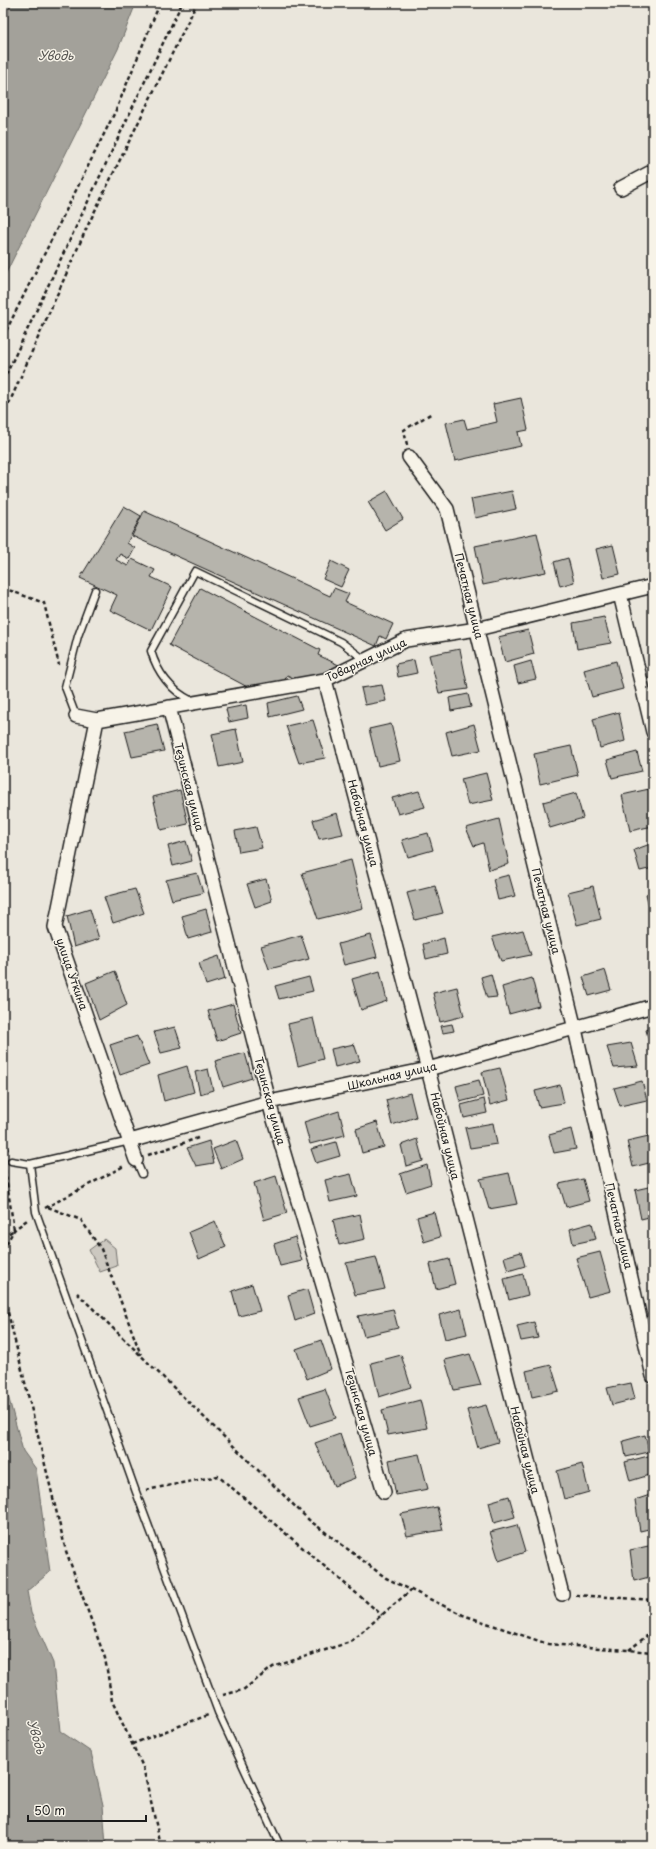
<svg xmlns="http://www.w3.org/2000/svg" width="656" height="1849" viewBox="0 0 656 1849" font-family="'Playpen Sans',sans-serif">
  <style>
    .green { fill: #ccc8c0; stroke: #74726e }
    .water { fill: #a3a19a; stroke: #6d6c68 }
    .building { fill: #b6b4ac; stroke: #1c1c1c }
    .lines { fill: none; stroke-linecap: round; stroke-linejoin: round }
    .service-casing { stroke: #1c1c1c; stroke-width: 9 }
    .minor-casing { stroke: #1c1c1c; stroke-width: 16 }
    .path { stroke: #1c1c1c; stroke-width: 2.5; stroke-dasharray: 4 3; stroke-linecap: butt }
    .service { stroke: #f7f3e8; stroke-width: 6 }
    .minor { stroke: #f7f3e8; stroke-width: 13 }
    .labels { text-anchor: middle; stroke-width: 3; stroke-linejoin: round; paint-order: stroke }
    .street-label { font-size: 11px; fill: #1c1c1c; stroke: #f7f3e8 }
    .water-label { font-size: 12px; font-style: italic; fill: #52514e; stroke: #f7f3e8 }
  </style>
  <rect width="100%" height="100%" fill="#eae6dc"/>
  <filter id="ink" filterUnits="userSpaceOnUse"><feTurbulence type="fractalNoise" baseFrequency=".025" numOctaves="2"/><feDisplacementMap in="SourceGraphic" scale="8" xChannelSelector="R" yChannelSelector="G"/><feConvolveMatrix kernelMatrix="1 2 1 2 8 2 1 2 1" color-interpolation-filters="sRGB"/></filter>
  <g filter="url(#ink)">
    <path class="green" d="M104,1239L115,1248L117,1266L100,1272L89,1250Z"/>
    <path class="water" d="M3,3H136L118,49L3,279Z
      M3,1377L23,1451L36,1469L50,1572L27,1591L31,1613L53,1663L60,1731L91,1752L103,1805L106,1846H3Z"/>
    <path class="building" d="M521,398L528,430L518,432L521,446L455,461L446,423L464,419L467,429L497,422L493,404Z
      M387,491L403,519L385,530L368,502Z
      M512,491L516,509L475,518L471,499Z
      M124,506L141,516L127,543L135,548L129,559L120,554L116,560L128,566L132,559L155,570L151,577L172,587L151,630L110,610L117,595L80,578Z
      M144,511L330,596L334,588L349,594L345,602L393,624L386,639L380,636L376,646L132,536Z
      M537,533L546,572L483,585L475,546Z
      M613,545L620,574L603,578L596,549Z
      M568,558L574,582L560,586L554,562Z
      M331,561L349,570L341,587L323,579Z
      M200,588L320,650L318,655L343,667L304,683L287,675L282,686L253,690L169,645Z
      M604,617L611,643L577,649L573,623Z
      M528,630L534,654L505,662L498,637Z
      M460,649L468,689L439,693L429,655Z
      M414,660L417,673L398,677L396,664Z
      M531,661L536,679L518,683L514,666Z
      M616,661L623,689L592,697L584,670Z
      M382,685L386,701L365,705L361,688Z
      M468,694L471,707L451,711L449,698Z
      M297,696L302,709L270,717L268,703Z
      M246,705L248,718L229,722L226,709Z
      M619,712L625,741L600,748L593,719Z
      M313,720L325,758L299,763L286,726Z
      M157,724L164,751L132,757L125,731Z
      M391,724L400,761L378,766L369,729Z
      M474,724L481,750L452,756L446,732Z
      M236,729L243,762L219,767L212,734Z
      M571,746L578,775L540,784L534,754Z
      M637,752L642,771L612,778L607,760Z
      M486,773L493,800L468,805L461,779Z
      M649,789L653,805V826L630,831L622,795Z
      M180,790L188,824L161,830L153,797Z
      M419,791L425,807L398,814L392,798Z
      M576,793L583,818L550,828L543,802Z
      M337,813L343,834L319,839L313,820Z
      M499,819L509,864L489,870L483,843L474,846L466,828Z
      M256,827L262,848L239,852L235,831Z
      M428,833L433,850L408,857L402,840Z
      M186,841L192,861L173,866L168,846Z
      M653,843V868L640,871L634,850Z
      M351,860L363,908L318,919L302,873Z
      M197,873L203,893L172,900L166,880Z
      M509,875L515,896L498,900L493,879Z
      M266,879L272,901L255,907L247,884Z
      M435,886L443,913L415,920L407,893Z
      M593,886L601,919L577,925L568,892Z
      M135,889L144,913L113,923L104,897Z
      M653,892V922L646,894Z
      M90,909L99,939L74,947L67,916Z
      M206,909L212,932L188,939L182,916Z
      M523,930L531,955L501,961L492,937Z
      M301,935L309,959L269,969L261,946Z
      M371,935L377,957L344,965L338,944Z
      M444,938L447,954L426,959L423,944Z
      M219,956L225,979L206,985L199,963Z
      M605,970L611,990L589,996L583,977Z
      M115,971L127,1005L99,1020L86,983Z
      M380,971L387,1001L361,1010L352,979Z
      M491,974L497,997L487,998L481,977Z
      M309,977L313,991L279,999L275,986Z
      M532,978L539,1006L509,1014L502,987Z
      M457,987L464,1016L440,1022L433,993Z
      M233,1004L241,1033L217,1041L208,1011Z
      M313,1018L323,1059L298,1066L288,1024Z
      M452,1024L454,1031L443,1033L441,1026Z
      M175,1027L182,1048L161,1053L154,1032Z
      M653,1028V1056L646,1030Z
      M137,1036L149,1065L120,1075L110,1045Z
      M631,1043L638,1066L614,1068L607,1047Z
      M354,1044L360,1061L335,1067L331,1049Z
      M245,1053L252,1078L223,1087L215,1061Z
      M187,1066L194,1092L164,1101L158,1075Z
      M500,1068L509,1100L490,1105L482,1072Z
      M208,1069L213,1090L200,1094L195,1072Z
      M479,1080L483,1096L460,1102L456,1086Z
      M642,1081L647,1100L620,1106L614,1088Z
      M560,1085L564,1103L539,1107L535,1091Z
      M410,1093L416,1117L392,1125L386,1100Z
      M484,1099L487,1113L464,1118L461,1105Z
      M339,1111L345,1135L310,1144L304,1122Z
      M377,1122L384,1147L362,1153L356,1129Z
      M493,1123L497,1144L470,1148L465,1128Z
      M571,1129L576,1149L554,1153L549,1135Z
      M653,1135V1162L633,1167L627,1141Z
      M417,1139L423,1161L406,1166L401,1145Z
      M236,1140L243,1159L221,1169L213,1149Z
      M209,1141L214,1163L196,1166L187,1148Z
      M336,1142L340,1156L316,1163L311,1149Z
      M427,1165L431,1184L406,1192L400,1174Z
      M509,1173L517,1204L489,1209L480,1179Z
      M351,1174L357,1196L330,1202L325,1180Z
      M276,1176L287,1213L264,1220L254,1183Z
      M583,1179L589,1201L566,1207L559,1184Z
      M653,1186V1216L641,1219L635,1190Z
      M434,1212L440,1237L424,1242L417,1217Z
      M360,1214L365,1239L339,1245L333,1220Z
      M215,1221L226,1247L199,1259L189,1232Z
      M592,1223L596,1239L573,1244L570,1229Z
      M295,1237L302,1261L280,1266L274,1244Z
      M521,1252L525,1266L508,1271L504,1257Z
      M600,1252L611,1291L588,1297L576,1258Z
      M376,1257L385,1289L355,1295L346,1263Z
      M449,1259L455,1284L436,1289L430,1264Z
      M523,1274L528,1295L509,1300L504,1279Z
      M252,1284L260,1311L239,1316L232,1291Z
      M307,1289L314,1314L295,1321L288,1295Z
      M393,1309L398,1328L364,1336L358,1316Z
      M461,1309L467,1334L445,1339L439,1315Z
      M534,1322L538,1338L521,1341L517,1326Z
      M321,1340L331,1369L307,1379L296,1349Z
      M470,1354L481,1385L454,1390L445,1360Z
      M401,1355L411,1387L379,1397L371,1363Z
      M551,1365L559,1391L532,1397L526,1371Z
      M631,1383L635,1399L612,1405L607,1388Z
      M325,1389L336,1418L310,1426L299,1397Z
      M420,1400L427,1428L388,1435L382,1410Z
      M486,1405L498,1442L478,1448L467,1410Z
      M340,1434L355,1478L334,1486L315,1443Z
      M645,1435L649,1452L626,1457L623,1441Z
      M419,1454L428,1489L396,1495L389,1460Z
      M652,1455L653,1474L630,1481L625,1462Z
      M582,1464L589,1492L564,1499L557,1471Z
      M653,1494V1528L640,1531L635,1500Z
      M509,1496L515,1517L494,1523L489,1502Z
      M437,1507L443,1530L407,1536L401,1514Z
      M517,1525L525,1552L499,1561L490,1532Z
      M653,1545V1576L634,1581L630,1550Z"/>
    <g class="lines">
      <defs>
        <path id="service" d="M192,701C171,691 157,672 151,651L195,571L341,642L365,660
          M76,716L65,687L78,636L95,590
          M130,1141L30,1164L36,1212L136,1492L218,1712L280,1846
          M136,1160L142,1174
          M11,1161L30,1164"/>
        <path id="minor" d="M621,188L653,171
          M409,457L447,509L575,1029L653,1376
          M620,594L653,732
          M325,680L431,1081L562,1594
          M169,707L272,1113L384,1492
          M76,716L97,720L325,680L406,640L477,629L653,586
          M97,720L55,927L136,1160
          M130,1141L269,1102L428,1069L653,1006"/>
      </defs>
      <use href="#service" class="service-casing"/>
      <use href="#minor" class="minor-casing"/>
      <path class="path" d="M3,337L116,110L160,3
        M3,381L182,3
        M3,417L87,227L197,3
        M407,445L404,430L432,413
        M3,588L44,603L59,665
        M3,1133L8,1152
        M148,1155L198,1138
        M48,1207L81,1220L101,1249L141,1355
        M45,1208L124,1166
        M3,1237L14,1230L5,1170
        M3,1250L14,1230L27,1220
        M3,1292L66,1551L105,1658L112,1701L143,1767L161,1846
        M77,1293L309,1520L386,1578L463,1615L548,1644L653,1652
        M146,1490L218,1476L382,1615
        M576,1595L653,1600
        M629,1650L653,1631
        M223,1695L243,1690L273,1667L350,1642L411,1590
        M132,1744L208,1715"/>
      <use href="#service" class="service"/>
      <use href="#minor" class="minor"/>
    </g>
  </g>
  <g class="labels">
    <g class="street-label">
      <text transform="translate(469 596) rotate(76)" y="4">Печатная улица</text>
      <text transform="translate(366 660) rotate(-25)" y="4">Товарная улица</text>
      <text transform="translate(189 787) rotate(76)" y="4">Тезинская улица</text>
      <text transform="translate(363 823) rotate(75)" y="4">Набойная улица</text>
      <text transform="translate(546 911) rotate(76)" y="4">Печатная улица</text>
      <text transform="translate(72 974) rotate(71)" y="4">улица Уткина</text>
      <text transform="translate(392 1076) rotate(-13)" y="4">Школьная улица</text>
      <text transform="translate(270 1101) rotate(75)" y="4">Тезинская улица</text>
      <text transform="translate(445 1136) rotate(76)" y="4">Набойная улица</text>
      <text transform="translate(619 1226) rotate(77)" y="4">Печатная улица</text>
      <text transform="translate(361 1412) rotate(74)" y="4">Тезинская улица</text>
      <text transform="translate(525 1450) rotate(76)" y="4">Набойная улица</text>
    </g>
    <g class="water-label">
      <text x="56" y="60">Уводь</text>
      <text transform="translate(36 1737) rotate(73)" y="4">Уводь</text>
    </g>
  </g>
  <rect width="656" height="1849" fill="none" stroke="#f7f3e8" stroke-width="16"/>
  <rect x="8" y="8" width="640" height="1833" fill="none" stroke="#1c1c1c" stroke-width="1.5" filter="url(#ink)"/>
  <path d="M28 1815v6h118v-6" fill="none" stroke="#1c1c1c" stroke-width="2"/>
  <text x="34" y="1815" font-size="12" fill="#1c1c1c" stroke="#f7f3e8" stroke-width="3" paint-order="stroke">50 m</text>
</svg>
